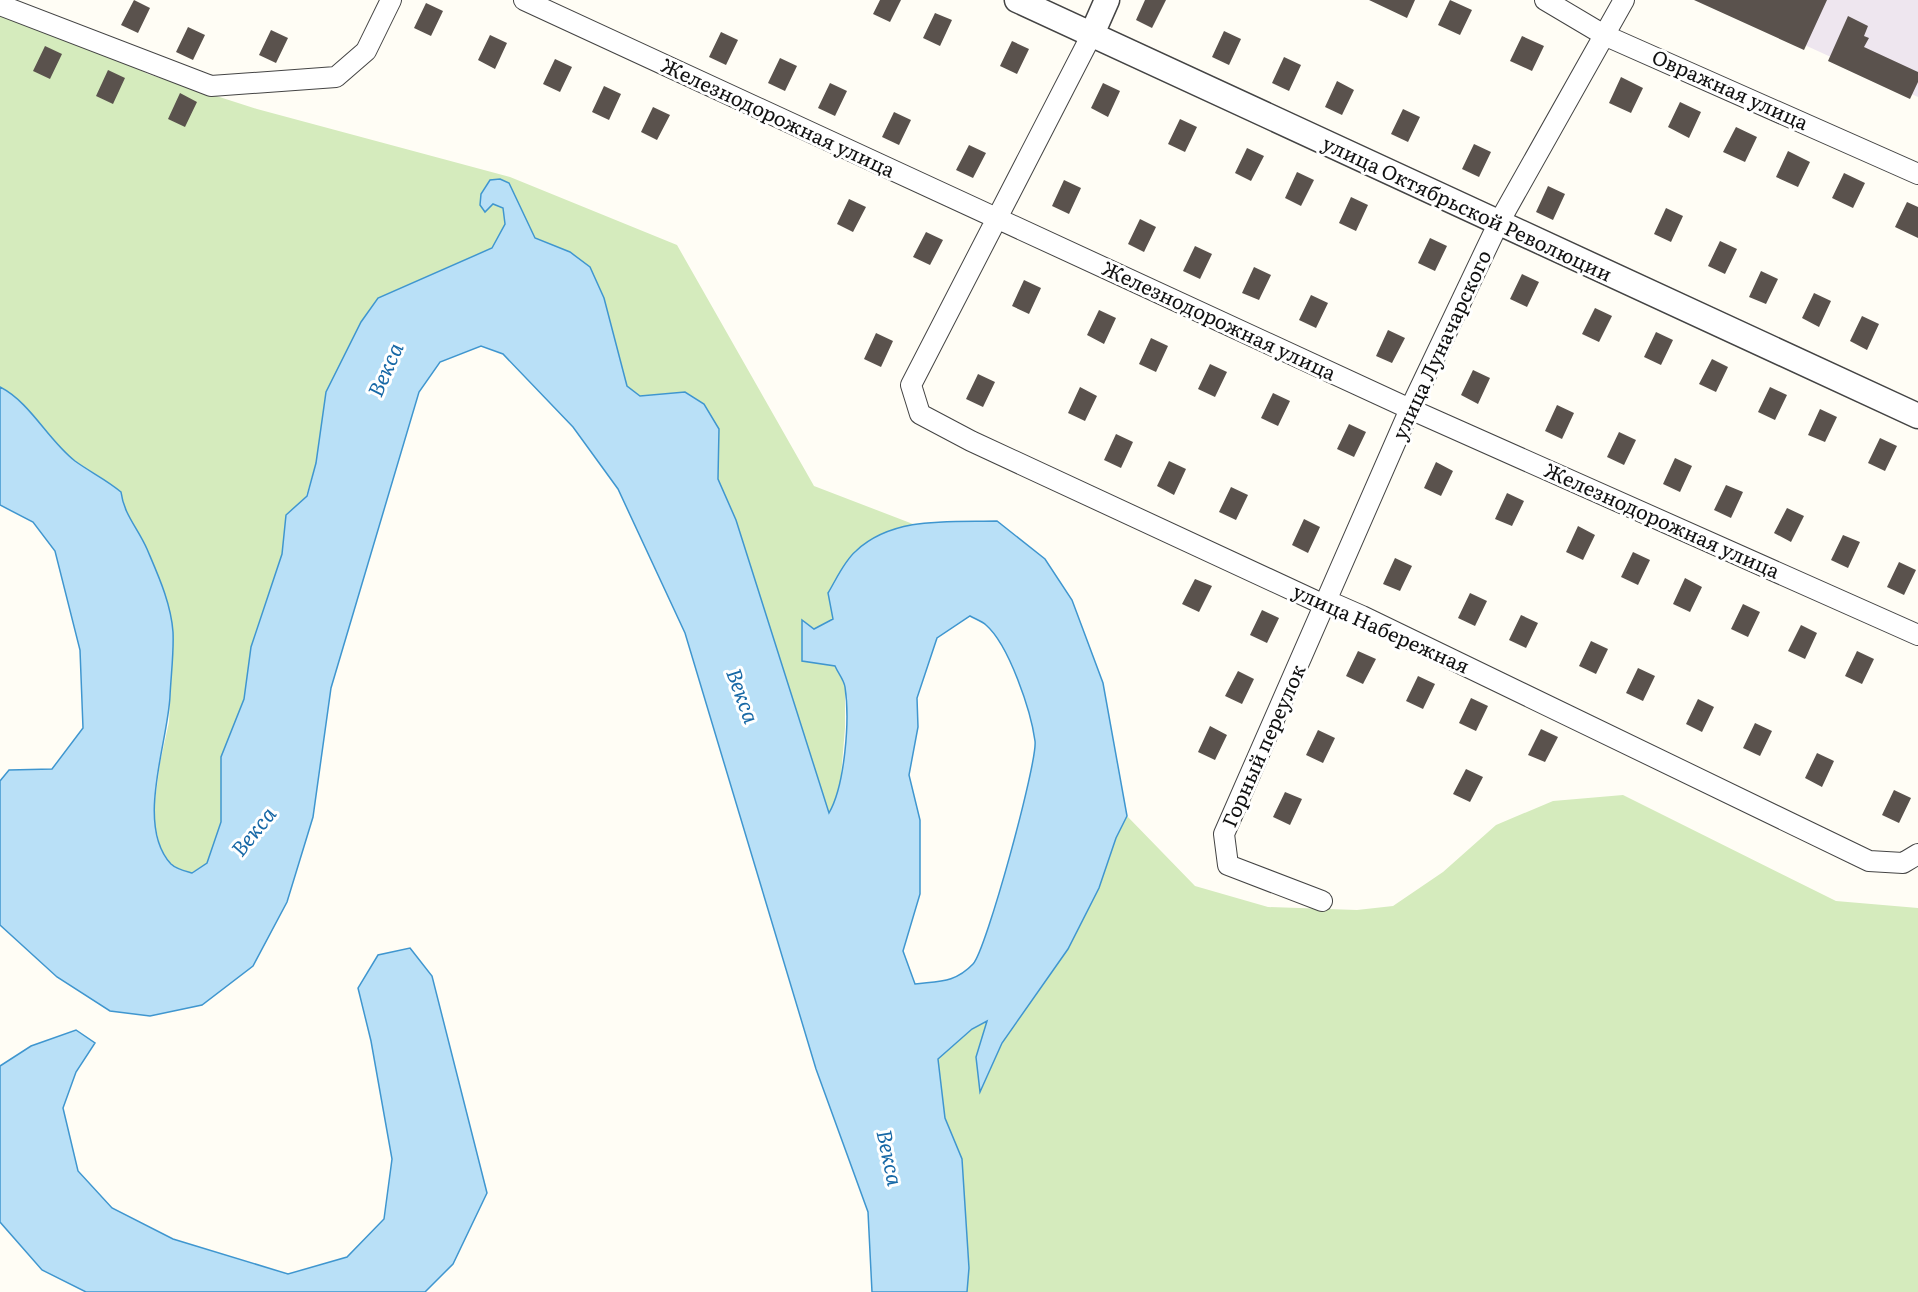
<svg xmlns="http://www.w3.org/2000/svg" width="1918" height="1292" viewBox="0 0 1918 1292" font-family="Literata,serif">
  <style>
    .industrial { fill: #eee6ef }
    .green { fill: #d5ebbd }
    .water { fill: #b9e0f7; stroke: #3f96cf; stroke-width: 1.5; fill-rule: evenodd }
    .building { fill: #5a524d }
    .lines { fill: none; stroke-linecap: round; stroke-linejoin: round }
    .minor-casing { stroke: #444; stroke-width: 22 }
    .tertiary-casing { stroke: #444; stroke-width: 27 }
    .minor { stroke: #fff; stroke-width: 20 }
    .tertiary { stroke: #fff; stroke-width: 24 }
    .labels { text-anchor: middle; stroke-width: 6; stroke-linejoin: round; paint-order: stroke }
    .street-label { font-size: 20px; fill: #111; stroke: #fff }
    .water-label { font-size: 21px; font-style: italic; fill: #1768a6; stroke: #fff }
  </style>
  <rect width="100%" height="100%" fill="#fffdf5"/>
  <path class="industrial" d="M1707,0H1918V97Z"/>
  <path class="green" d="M0,0L148,74L257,109L510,177L677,245L814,486L913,524L874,538L833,619L814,629L802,621L835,666L845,686V728L840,788L829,814L736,520L718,479L719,429L685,392L640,396L627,386L604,298L570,252L535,238L522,211L481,194L480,205L485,212L493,204L503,208L505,224L492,248L378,298L361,322L326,392L316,463L306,496L286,515L282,554L251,647L244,699L221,757V822L207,863L191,873L173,866L161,850L153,816L160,763L169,722L173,631L163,587L143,540L124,509L121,492C106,480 90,472 75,461C47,439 31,403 0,387Z
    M1623,795L1836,901L1918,908V1292H967L969,1268L962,1159L945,1118L938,1059L972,1029L988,1021L976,1057L981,1091L1002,1043L1068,949L1099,888L1116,838L1127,816L1195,886L1268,907L1357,910L1393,906L1443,872L1496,825L1553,801Z"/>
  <path class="water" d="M500,179L509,183L535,238L570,252L590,267L604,298L627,386L640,396L685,392L704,404L719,429L718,479L736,520L829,813C845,785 850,720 845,687C844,680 838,673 835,666L802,661V620L814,629L833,619L828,593C836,580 844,561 856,551C893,516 951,522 997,521L1045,559L1072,600L1103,683L1127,816L1116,838L1099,888L1068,949L1002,1043L980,1092L976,1057L987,1021L972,1029L938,1059L945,1118L962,1159L969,1268L967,1292H872L868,1212L816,1069L685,633L618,489L573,427L503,354L481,346L440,362L419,392L331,688L313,817L287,902L253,966L202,1005L150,1016L110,1011L57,977L0,925V781L9,770L52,769L83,728L80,650L55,551L33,522L0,505V387C31,403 47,439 75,461C90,472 107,480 121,492C124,515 138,528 147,549C158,575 171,603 173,632C174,652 171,675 170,696C168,743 135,825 171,864C176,869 185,871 192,873L207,863L221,822V757L244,699L251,647L282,554L286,515L307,496L316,463L326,392L361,322L378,298L492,248L505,224L503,208L493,204L485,212L480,205L481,194L490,180ZM970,616C975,619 982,621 986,625C1009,645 1031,711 1035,741C1038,761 986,951 973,964C955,983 939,981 915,984L903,951L920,894V820L909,775L918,727L917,698L937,638Z
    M410,948L432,976L487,1193L453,1264L425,1292H86L42,1270L0,1222V1066L31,1046L76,1030L95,1043L76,1072L63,1108L78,1171L112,1208L173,1239L288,1274L347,1257L384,1219L392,1159L371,1041L358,988L378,955Z"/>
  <path class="building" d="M134,0L150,8L138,33L121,25Z
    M880,0H901L890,22L873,14Z
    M1145,0H1166L1152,28L1136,20Z
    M1369,0H1415L1407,18Z
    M1450,0L1472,10L1460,35L1438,25Z
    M1694,0H1827L1804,50Z
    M426,3L443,11L431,36L414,28Z
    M935,13L952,20L940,46L923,38Z
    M1848,16L1868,26L1864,36L1869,38L1864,47L1918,72V82L1910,99L1828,61Z
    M188,27L205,35L193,60L176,52Z
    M271,30L288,38L276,63L259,55Z
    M1224,31L1241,39L1229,65L1212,57Z
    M721,32L738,40L726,65L709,57Z
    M490,35L507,43L495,69L478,60Z
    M1522,36L1544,46L1532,71L1510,61Z
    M1012,41L1029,49L1017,74L1000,66Z
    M45,46L62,54L50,79L33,71Z
    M1284,57L1301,65L1289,91L1272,83Z
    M780,58L797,66L785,91L768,83Z
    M555,59L572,67L560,92L543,84Z
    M108,70L125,78L113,104L96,96Z
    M1621,77L1643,88L1631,113L1609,103Z
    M1337,81L1354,90L1342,115L1325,107Z
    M830,83L847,91L835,116L818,108Z
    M1103,83L1120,91L1108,117L1091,108Z
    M604,86L621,94L609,120L592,112Z
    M180,93L197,102L185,127L168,119Z
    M1680,102L1701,112L1689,138L1668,127Z
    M653,107L670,115L657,140L641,132Z
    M1403,109L1420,117L1408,142L1391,134Z
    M894,112L911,120L899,145L882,137Z
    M1180,119L1197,127L1185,152L1168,144Z
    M1736,127L1757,137L1745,162L1723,152Z
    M1474,144L1491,152L1479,177L1462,169Z
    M969,145L986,153L973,178L956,170Z
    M1247,148L1264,156L1251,181L1235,173Z
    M1788,151L1810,162L1798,187L1776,177Z
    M1297,172L1314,180L1301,206L1285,198Z
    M1844,173L1865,183L1853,208L1832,198Z
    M1064,180L1081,188L1069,214L1052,206Z
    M1548,186L1565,194L1553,220L1536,212Z
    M1351,197L1368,205L1356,231L1339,223Z
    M849,199L866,207L853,232L837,224Z
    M1907,202L1918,207V238L1895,227Z
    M1666,208L1683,216L1671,242L1654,234Z
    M1140,219L1156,227L1144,252L1128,244Z
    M926,232L943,240L930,265L913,257Z
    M1430,238L1447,246L1435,271L1418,263Z
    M1720,241L1737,249L1725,274L1708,266Z
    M1195,246L1212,254L1200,279L1183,271Z
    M1254,267L1271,275L1259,300L1242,293Z
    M1761,271L1778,279L1766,304L1749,297Z
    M1522,274L1539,282L1527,307L1510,299Z
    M1024,280L1041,288L1029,314L1012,306Z
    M1814,293L1831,301L1819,327L1802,318Z
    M1311,295L1328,303L1316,328L1299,320Z
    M1595,308L1612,316L1599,342L1582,334Z
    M1099,310L1116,318L1104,344L1087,335Z
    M1862,316L1879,324L1867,350L1850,341Z
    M1388,330L1405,338L1392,363L1376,356Z
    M1656,332L1673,340L1661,365L1644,357Z
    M876,333L893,341L881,367L864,359Z
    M1151,338L1168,346L1156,372L1139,364Z
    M1712,359L1728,367L1716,392L1699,384Z
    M1210,364L1227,372L1215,397L1198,389Z
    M1473,370L1490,378L1478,404L1461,395Z
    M978,374L995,382L983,407L966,399Z
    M1080,387L1097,396L1085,421L1068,413Z
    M1770,387L1787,395L1775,420L1758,412Z
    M1273,393L1290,401L1278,426L1261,418Z
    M1557,405L1574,413L1562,439L1545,431Z
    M1820,409L1837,417L1825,442L1808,435Z
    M1349,424L1366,432L1354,457L1337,449Z
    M1619,432L1636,440L1624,465L1607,457Z
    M1116,434L1133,442L1121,468L1104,460Z
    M1880,438L1897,446L1885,471L1868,463Z
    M1675,458L1692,466L1680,492L1663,484Z
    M1169,461L1186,469L1174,495L1157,486Z
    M1436,462L1453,471L1441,496L1424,488Z
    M1726,485L1743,492L1731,518L1714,510Z
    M1231,487L1248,495L1236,520L1219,512Z
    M1507,493L1524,501L1512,526L1495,519Z
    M1787,508L1804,516L1791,542L1774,533Z
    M1304,519L1320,527L1308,553L1292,545Z
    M1578,526L1595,535L1583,560L1566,552Z
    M1843,535L1860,542L1848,568L1831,560Z
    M1633,552L1650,560L1638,585L1621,577Z
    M1395,558L1412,566L1400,591L1383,584Z
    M1899,562L1916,570L1904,595L1887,587Z
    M1685,578L1702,587L1690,612L1673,604Z
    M1195,579L1212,586L1199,612L1182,604Z
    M1470,593L1487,601L1475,626L1458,618Z
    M1743,604L1760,612L1748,637L1731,629Z
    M1262,610L1279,618L1267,643L1250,635Z
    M1521,615L1538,623L1526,648L1509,640Z
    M1801,625L1817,633L1805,659L1788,651Z
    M1591,641L1608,649L1596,674L1579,666Z
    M1358,651L1376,659L1363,684L1346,676Z
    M1857,651L1874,659L1862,684L1845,676Z
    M1638,668L1655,676L1643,701L1626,693Z
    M1238,671L1254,679L1242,704L1225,696Z
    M1418,676L1435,684L1423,709L1406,701Z
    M1471,698L1488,706L1476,731L1459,723Z
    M1698,699L1714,707L1702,732L1686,724Z
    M1755,723L1772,731L1760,756L1743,748Z
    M1210,726L1227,735L1215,760L1198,752Z
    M1541,729L1558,737L1545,762L1528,755Z
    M1318,730L1335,738L1323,763L1306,755Z
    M1817,753L1834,761L1822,787L1805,778Z
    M1466,769L1483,777L1470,802L1453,794Z
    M1894,790L1911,798L1899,823L1882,815Z
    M1285,792L1302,799L1290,825L1273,817Z"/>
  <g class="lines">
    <defs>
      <path id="minor" d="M524,0L1410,409L1918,635
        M1545,0L1604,35L1918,174
        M0,5L211,86L336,77L366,51L391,0
        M1092,34L911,385L920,414L971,441L1318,602L1337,605L1362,616L1869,861L1903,863L1918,854
        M1322,901L1228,865L1224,834L1410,409L1498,224L1624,0"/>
      <path id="tertiary" d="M1017,0L1918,416
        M1092,34L1107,0"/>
    </defs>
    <use href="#minor" class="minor-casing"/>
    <use href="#tertiary" class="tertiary-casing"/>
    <use href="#minor" class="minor"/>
    <use href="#tertiary" class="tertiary"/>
  </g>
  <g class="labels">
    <g class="street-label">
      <text transform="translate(1730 90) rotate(24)" y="7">Овражная улица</text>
      <text transform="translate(778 118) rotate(25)" y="7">Железнодорожная улица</text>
      <text transform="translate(1467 209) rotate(25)" y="7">улица Октябрьской Революции</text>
      <text transform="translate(1219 321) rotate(25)" y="7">Железнодорожная улица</text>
      <text transform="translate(1442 345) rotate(-65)" y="7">улица Луначарского</text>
      <text transform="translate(1662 521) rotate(24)" y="7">Железнодорожная улица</text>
      <text transform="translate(1381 629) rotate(24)" y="7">улица Набережная</text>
      <text transform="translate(1264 746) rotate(-66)" y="7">Горный переулок</text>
    </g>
    <g class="water-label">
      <text transform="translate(386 370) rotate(-66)" y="7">Векса</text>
      <text transform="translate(742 696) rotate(70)" y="7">Векса</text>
      <text transform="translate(254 832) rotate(-51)" y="7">Векса</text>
      <text transform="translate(889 1158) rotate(78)" y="7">Векса</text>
    </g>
  </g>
</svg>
